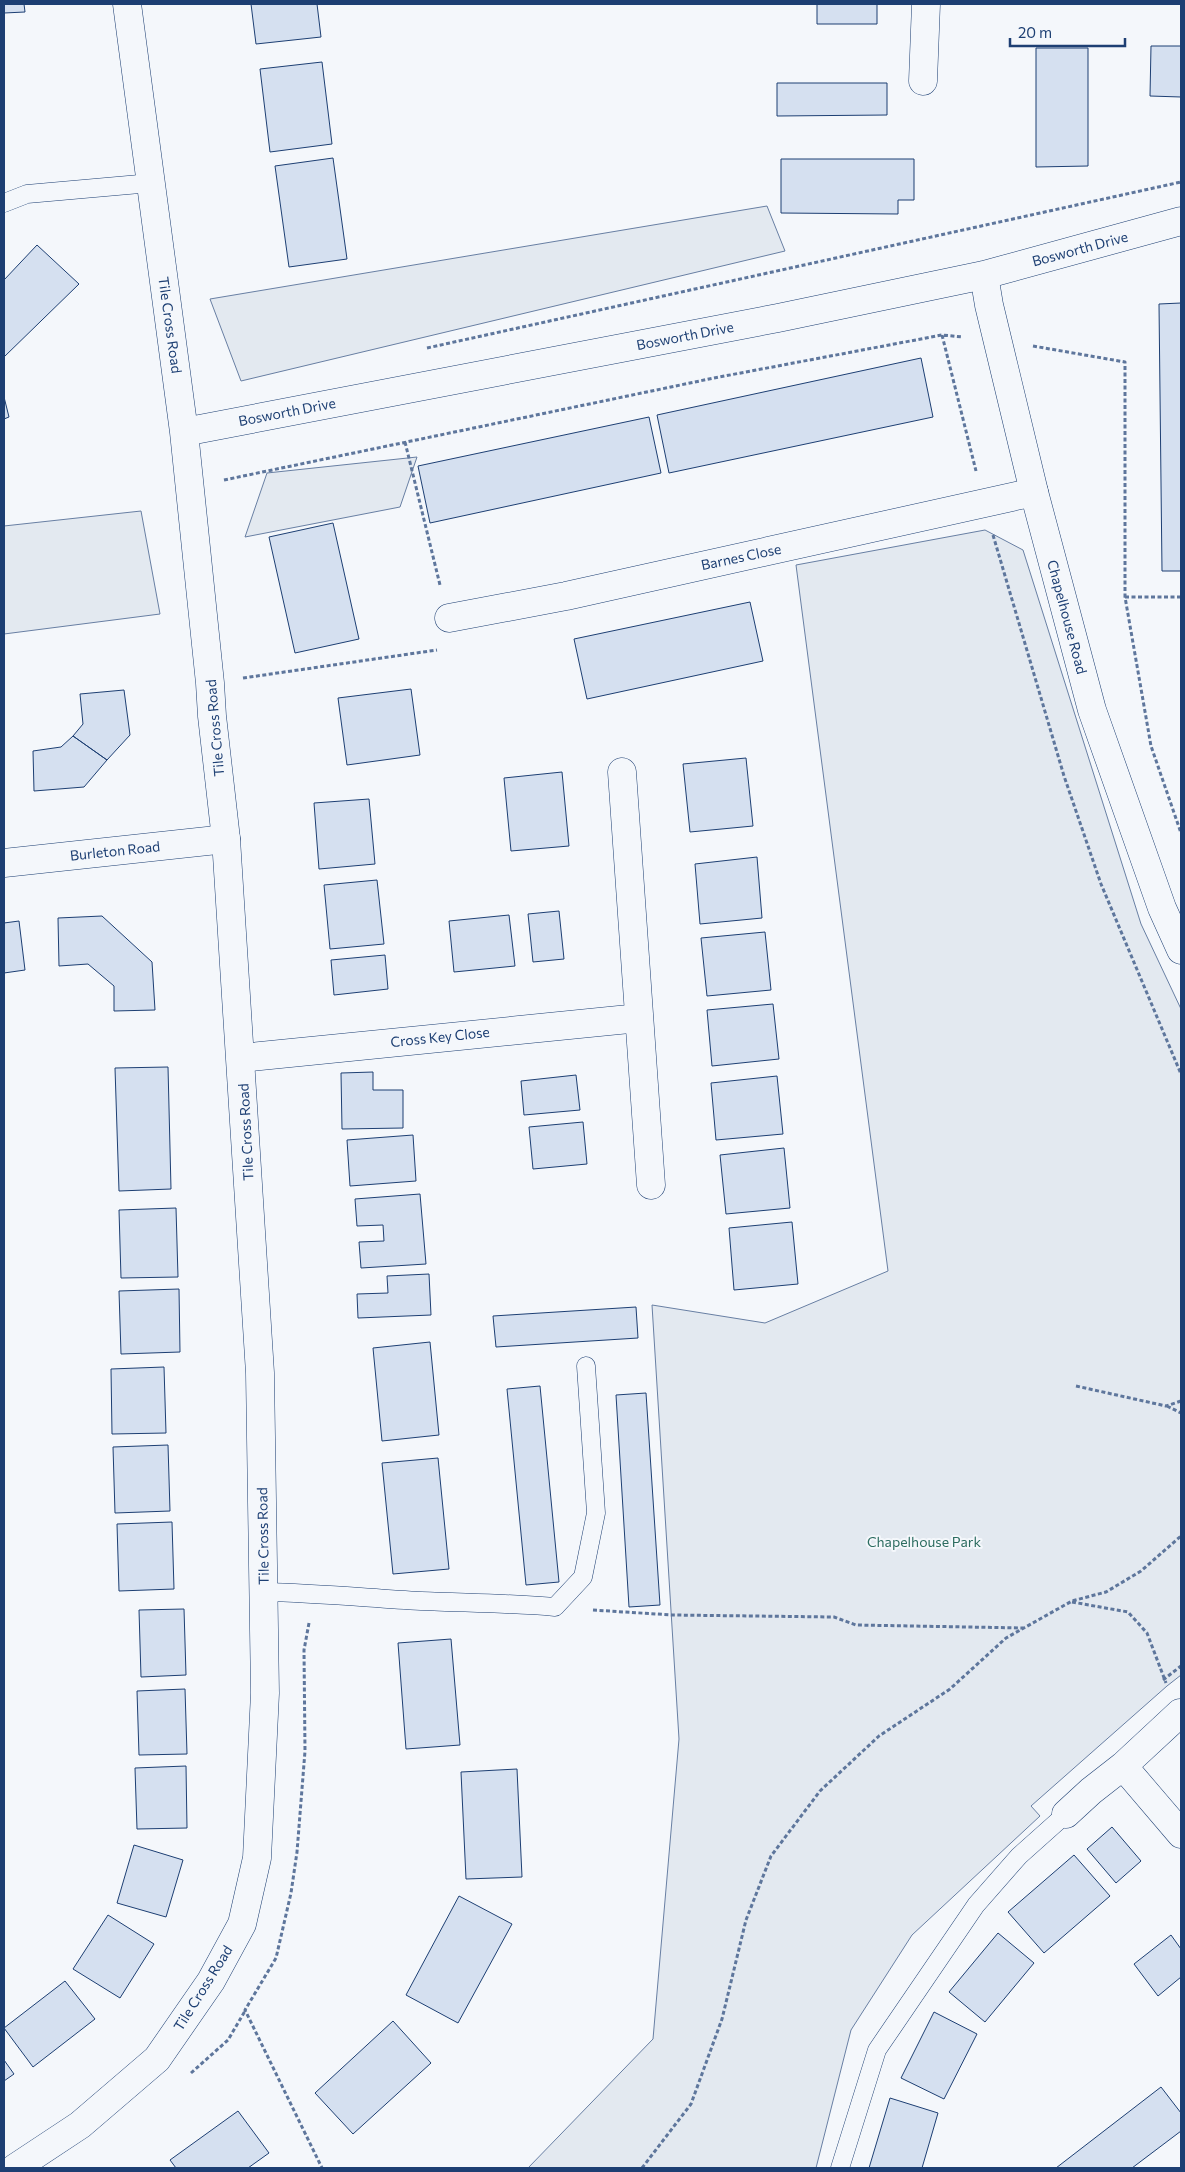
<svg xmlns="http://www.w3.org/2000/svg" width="1185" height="2172" viewBox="0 0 1185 2172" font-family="Commissioner,sans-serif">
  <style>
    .green { fill: #e3e9f0; stroke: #687fa3 }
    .building { fill: #d5e0f0; stroke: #1d3f73 }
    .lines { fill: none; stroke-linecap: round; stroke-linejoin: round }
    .service-casing { stroke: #1d3f73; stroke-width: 19 }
    .minor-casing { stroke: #1d3f73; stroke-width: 29 }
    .tertiary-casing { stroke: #1d3f73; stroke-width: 29 }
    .path { stroke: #5e769c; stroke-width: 3; stroke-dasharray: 4 2.5; stroke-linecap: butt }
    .service { stroke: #f4f7fb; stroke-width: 18 }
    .minor { stroke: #f4f7fb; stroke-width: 28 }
    .tertiary { stroke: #f4f7fb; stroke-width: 28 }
    .labels { text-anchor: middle; stroke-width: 4; stroke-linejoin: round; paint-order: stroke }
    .street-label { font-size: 14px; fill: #1d3f73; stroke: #f4f7fb }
    .park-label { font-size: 14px; fill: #2c6c60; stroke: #f4f7fb }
  </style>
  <rect width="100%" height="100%" fill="#f4f7fb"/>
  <path class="green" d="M767,206L785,251L241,381L210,299Z
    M417,457L400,507L245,537L267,473Z
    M141,511L160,614L4,634V526Z
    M985,530L1023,550L1141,924L1181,1009V1675L1167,1686L1031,1806L1040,1816L912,1935L851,2030L816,2168H528L653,2039L679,1739L652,1305L765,1323L888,1271L796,565Z"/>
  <path class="building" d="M4,4H24L25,12L4,13Z
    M251,4H317L321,37L256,44Z
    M817,4H877V24H817Z
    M1151,46H1181V97L1150,96Z
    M1036,48H1088V166L1036,167Z
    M322,62L332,144L270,152L260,69Z
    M777,83H887V115L777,116Z
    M333,158L347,259L289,267L275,166Z
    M781,159H914V200H898V214L781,213Z
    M37,245L79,284L4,357V280Z
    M1181,303V571H1162L1159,304Z
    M921,358L933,417L669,473L657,415Z
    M4,397L9,417L4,419Z
    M649,417L661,473L430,523L418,466Z
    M333,523L359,639L295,653L269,537Z
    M750,602L763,661L587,699L574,639Z
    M411,689L420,755L347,765L338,698Z
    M124,690L130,735L107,760L73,736L83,724L80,694Z
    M73,736L107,760L84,787L34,791L33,751L61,747Z
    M746,758L753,826L690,832L683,764Z
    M562,772L569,846L511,851L504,778Z
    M369,799L375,864L319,869L314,803Z
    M757,857L762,918L700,924L695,864Z
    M377,880L384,944L330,949L324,885Z
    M559,911L564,959L533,962L528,914Z
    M509,915L515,966L454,972L449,921Z
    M102,916L152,962L155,1010L114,1011V986L88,964L59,966L58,918Z
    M19,921L25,970L4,973V923Z
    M765,932L771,990L707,996L701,938Z
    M385,955L388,989L334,995L331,960Z
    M773,1004L779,1059L712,1066L707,1010Z
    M168,1067L171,1189L119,1191L115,1068Z
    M373,1072V1090H403V1128L342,1129L341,1073Z
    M576,1075L580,1110L524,1115L521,1081Z
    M777,1076L783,1134L716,1140L711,1083Z
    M583,1122L587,1164L533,1169L529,1127Z
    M413,1135L416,1181L350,1186L347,1140Z
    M784,1148L790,1208L726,1214L720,1155Z
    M420,1194L426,1264L361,1268L359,1242L384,1241L383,1225L357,1226L355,1199Z
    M176,1208L178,1277L121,1278L119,1210Z
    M792,1222L798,1284L734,1290L729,1228Z
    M429,1274L431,1315L358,1318L357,1294L388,1293L387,1276Z
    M179,1289L180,1352L121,1354L119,1291Z
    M636,1307L638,1338L496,1347L493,1316Z
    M430,1342L439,1435L382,1441L373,1348Z
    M164,1367L166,1433L112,1434L111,1369Z
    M540,1386L559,1582L526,1585L507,1389Z
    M646,1393L660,1605L629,1607L616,1395Z
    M168,1445L170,1511L115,1513L113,1447Z
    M438,1458L449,1569L393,1574L382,1463Z
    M172,1522L174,1589L119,1591L117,1524Z
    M184,1609L186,1675L141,1677L139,1610Z
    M451,1639L460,1745L406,1749L398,1643Z
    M185,1689L187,1754L139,1755L137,1691Z
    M186,1766L187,1828L137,1829L135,1768Z
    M517,1769L522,1877L466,1879L461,1772Z
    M1112,1827L1141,1861L1116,1883L1087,1849Z
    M134,1845L183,1860L166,1917L117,1903Z
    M1074,1855L1110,1896L1044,1953L1008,1912Z
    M459,1896L512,1924L458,2023L406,1995Z
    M108,1915L154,1944L120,1998L73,1969Z
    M998,1933L1034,1963L985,2022L949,1992Z
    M1171,1935L1181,1949V1977L1158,1996L1134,1964Z
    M65,1981L95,2019L33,2067L4,2028Z
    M934,2012L977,2034L944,2099L901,2078Z
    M393,2021L431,2063L353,2134L315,2093Z
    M4,2060L14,2074L4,2081Z
    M1161,2087L1181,2113V2131L1132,2168H1056Z
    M890,2098L938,2113L922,2168H869Z
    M238,2111L269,2153L248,2168H176L170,2160Z"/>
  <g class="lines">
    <defs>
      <path id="service" d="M4,203L27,194L151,183
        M264,1592C316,1593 368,1598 421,1601C466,1603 510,1603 555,1607L583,1577L596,1513L586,1366
        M840,2168L877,2050L976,1905L1019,1856L1066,1814"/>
      <path id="minor" d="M923,81L926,4
        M449,618L566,596L1034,492
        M622,772L651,1185
        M4,863L226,839
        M241,1058L639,1018
        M1123,1766L1181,1834
        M1066,1814L1091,1791L1123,1766L1180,1713"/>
      <path id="tertiary" d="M984,275L989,305L1034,492L1092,710L1162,908L1181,950
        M184,432L778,318L984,275L1181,221
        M15,2168L80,2125L157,2059L211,1981L242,1924L257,1858L265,1693L260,1373L226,839L212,716L210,683L184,432L127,4"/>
    </defs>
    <use href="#service" class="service-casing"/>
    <use href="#minor" class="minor-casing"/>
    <use href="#tertiary" class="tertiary-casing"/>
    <path class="path" d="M942,335L976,471
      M1033,346L1125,362V597L1151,746L1181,833
      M427,348L1181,182
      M405,442L440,585
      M224,480L714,378L942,335L963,337
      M993,535L1064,776L1101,884L1181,1074
      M1125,597H1181
      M243,678L437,650
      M1076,1386L1166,1406L1181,1401
      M1167,1406L1181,1413
      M1072,1602L1128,1612L1147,1633L1166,1683
      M593,1610L672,1615L834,1617L856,1625L1023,1628
      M309,1623L304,1650L305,1751L297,1852L291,1893L276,1958L245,2010L322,2168
      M1163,1680L1181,1666
      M191,2073L228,2040L245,2011
      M642,2168L691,2104L722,2019L746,1920L771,1856L820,1791L879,1736L950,1689L1006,1638L1072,1601L1106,1592L1141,1571L1181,1536"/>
    <use href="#service" class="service"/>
    <use href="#minor" class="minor"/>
    <use href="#tertiary" class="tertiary"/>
  </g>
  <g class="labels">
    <g class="street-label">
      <text transform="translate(1080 249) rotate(-15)" y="5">Bosworth Drive</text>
      <text transform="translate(170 325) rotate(82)" y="5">Tile Cross Road</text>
      <text transform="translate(685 336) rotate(-11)" y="5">Bosworth Drive</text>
      <text transform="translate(287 412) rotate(-11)" y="5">Bosworth Drive</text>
      <text transform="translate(741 557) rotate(-12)" y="5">Barnes Close</text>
      <text transform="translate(1067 617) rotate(75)" y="5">Chapelhouse Road</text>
      <text transform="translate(215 728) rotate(-95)" y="5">Tile Cross Road</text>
      <text transform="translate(115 851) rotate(-6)" y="5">Burleton Road</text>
      <text transform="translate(440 1037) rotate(-6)" y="5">Cross Key Close</text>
      <text transform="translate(246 1132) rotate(-93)" y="5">Tile Cross Road</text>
      <text transform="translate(263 1536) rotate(-91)" y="5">Tile Cross Road</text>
      <text transform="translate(203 1988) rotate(-58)" y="5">Tile Cross Road</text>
    </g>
    <g class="park-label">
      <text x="924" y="1547">Chapelhouse Park</text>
    </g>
  </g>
  <rect width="1185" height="2172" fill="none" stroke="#1d3f73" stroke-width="10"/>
  <path d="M1010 38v8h115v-8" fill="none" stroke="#1d3f73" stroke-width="2.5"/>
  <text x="1018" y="38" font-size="15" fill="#1d3f73" stroke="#f4f7fb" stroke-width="4" paint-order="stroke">20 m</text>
</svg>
